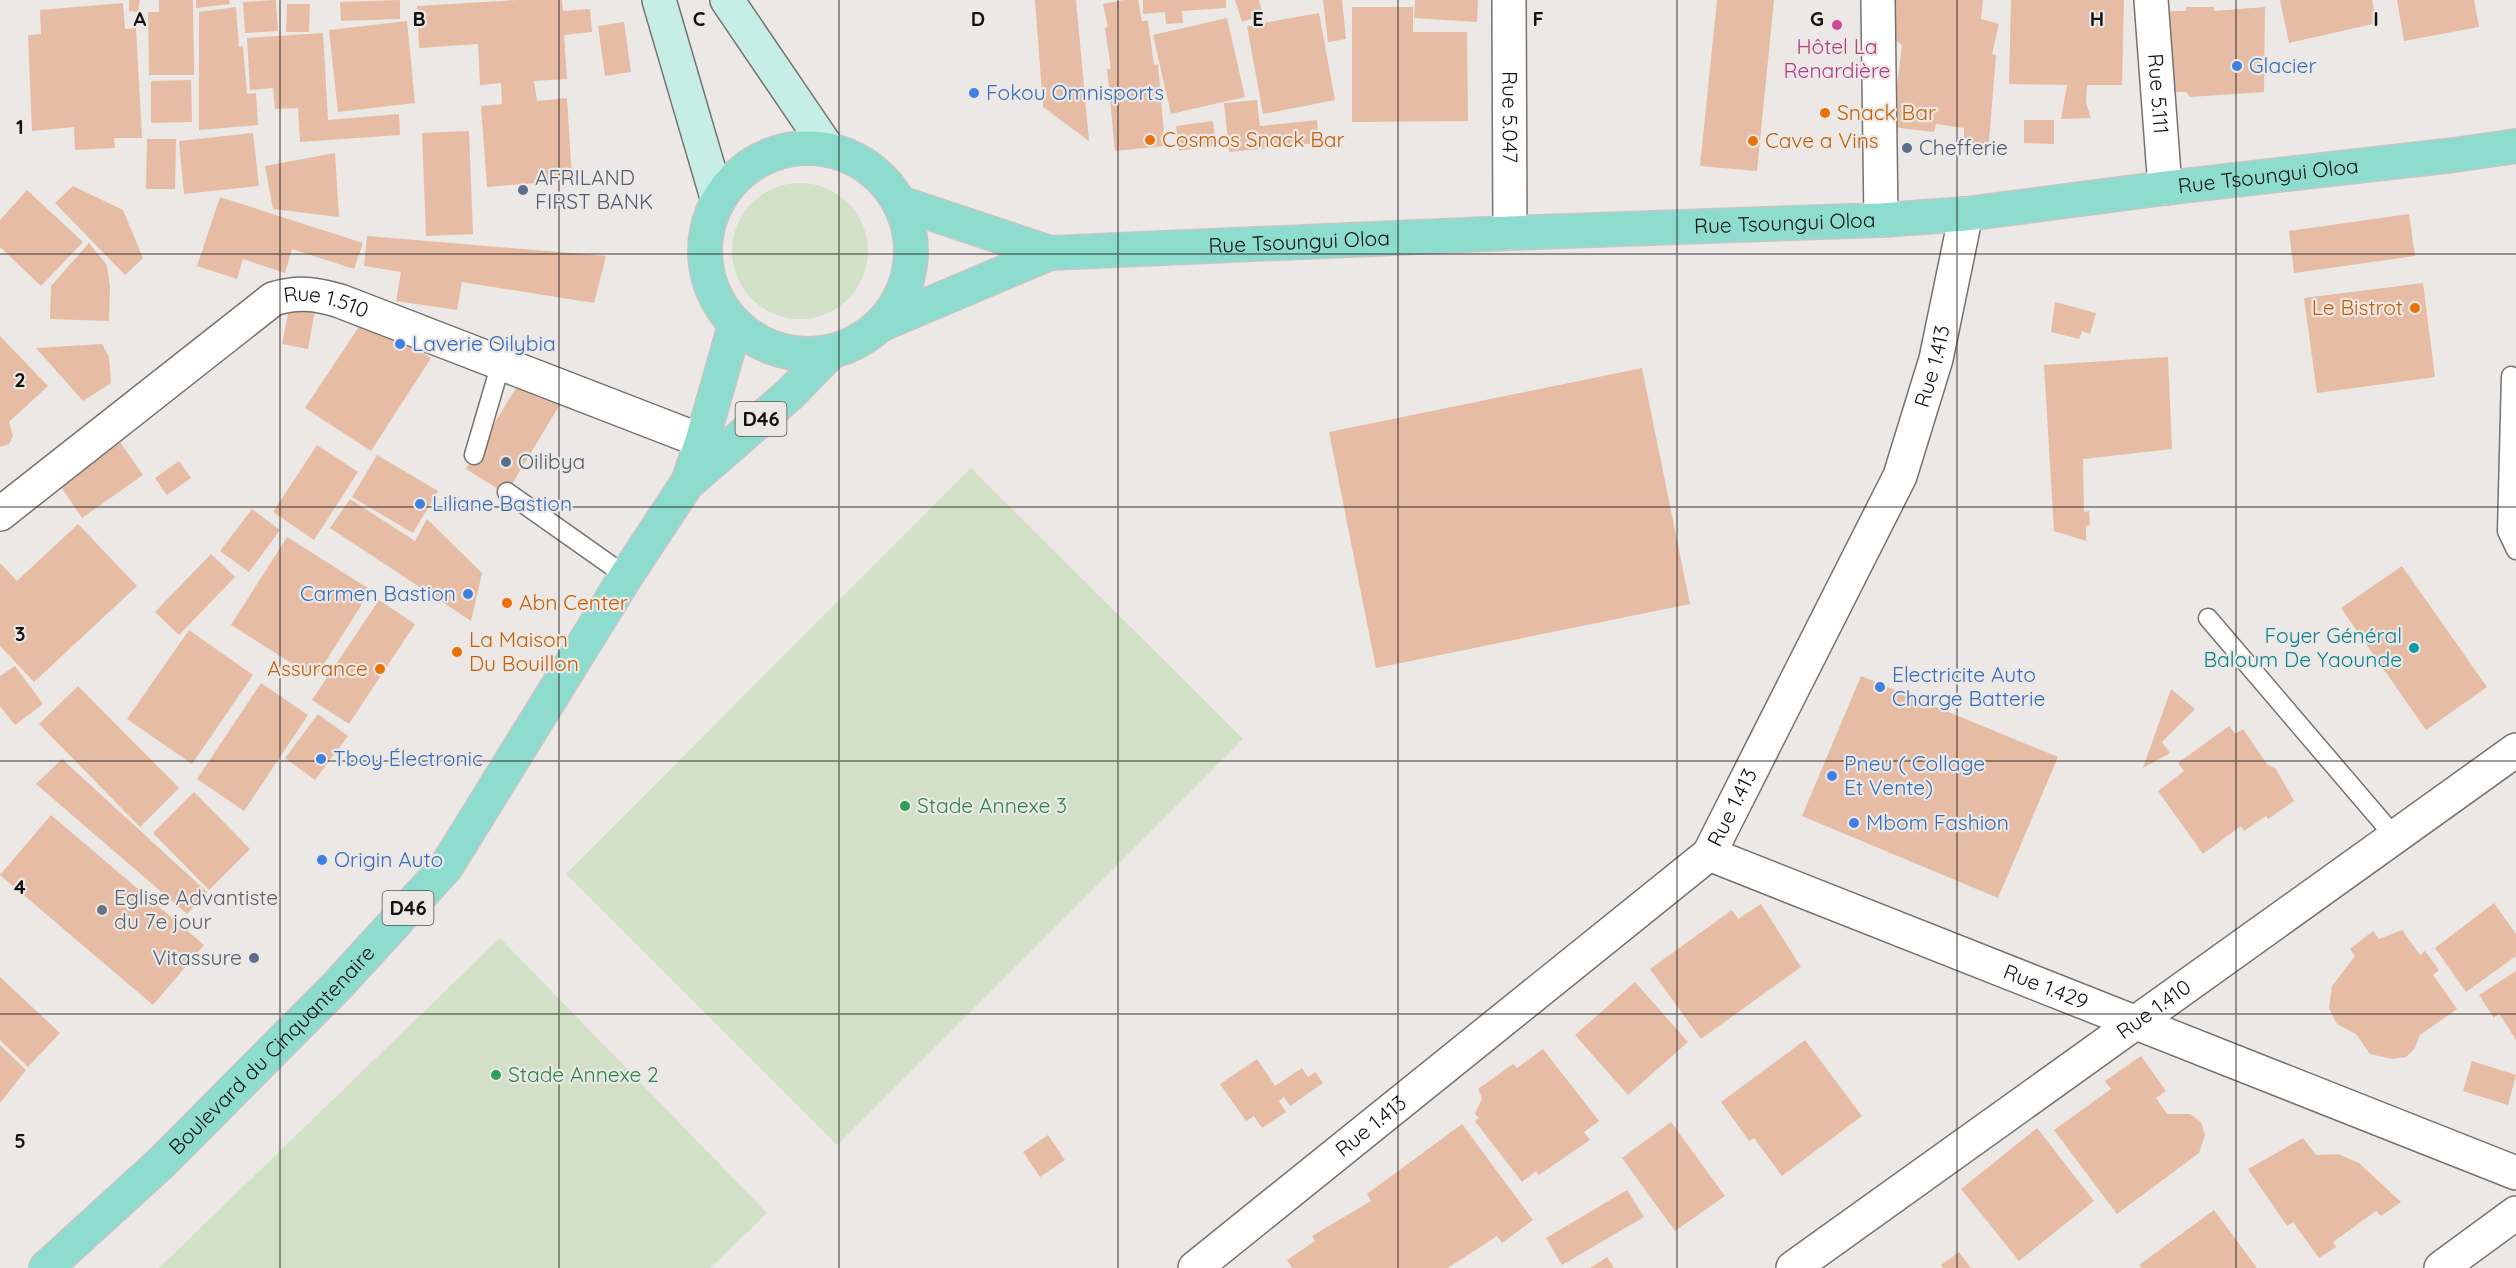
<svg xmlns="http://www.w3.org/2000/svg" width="2516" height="1268" viewBox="0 0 2516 1268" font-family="Quicksand,sans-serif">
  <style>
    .green { fill: #d2e0c7 }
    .building { fill: #e7bca4 }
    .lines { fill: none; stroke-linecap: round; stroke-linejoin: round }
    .service-casing { stroke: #767270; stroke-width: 21 }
    .minor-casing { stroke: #767270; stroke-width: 36 }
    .tertiary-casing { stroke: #767270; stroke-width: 36 }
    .secondary-casing { stroke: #767270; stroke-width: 36 }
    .primary-casing { stroke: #c7c6c6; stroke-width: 36 }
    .service { stroke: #fff; stroke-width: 18 }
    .minor { stroke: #fff; stroke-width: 33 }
    .tertiary { stroke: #fff; stroke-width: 33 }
    .secondary { stroke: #c6eee7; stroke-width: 33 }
    .primary { stroke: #8ddcce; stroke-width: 33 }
    .grid { fill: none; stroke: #141211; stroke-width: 1.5; stroke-opacity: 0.55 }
    .hotel-dot { fill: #d1479c; stroke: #ece8e5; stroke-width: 2 }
    .shop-dot { fill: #3f7fe0; stroke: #ece8e5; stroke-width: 2 }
    .food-dot { fill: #e8710a; stroke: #ece8e5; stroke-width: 2 }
    .service-dot { fill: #5c6f8a; stroke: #ece8e5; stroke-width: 2 }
    .culture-dot { fill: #0f9aa8; stroke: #ece8e5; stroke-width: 2 }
    .leisure-dot { fill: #2e9e5b; stroke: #ece8e5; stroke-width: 2 }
    .worship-dot { fill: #6b7280; stroke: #ece8e5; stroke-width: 2 }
    .labels { text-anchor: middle; stroke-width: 4.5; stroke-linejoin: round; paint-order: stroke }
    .shield { fill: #ece8e5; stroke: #555251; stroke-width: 1.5 }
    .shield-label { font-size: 20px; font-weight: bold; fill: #141211 }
    .hotel-label { font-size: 21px; fill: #b23c85; stroke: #ece8e5 }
    .shop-label { font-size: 21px; fill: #366cbe; stroke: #ece8e5; text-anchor: start }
    .street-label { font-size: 21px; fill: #141211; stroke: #ece8e5 }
    .food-label { font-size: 21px; fill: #c56008; stroke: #ece8e5; text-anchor: start }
    .service-label { font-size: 21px; fill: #4e5e75; stroke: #ece8e5; text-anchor: start }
    .culture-label { font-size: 21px; fill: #0d838f; stroke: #ece8e5; text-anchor: end }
    .leisure-label { font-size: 21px; fill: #27864d; stroke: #ece8e5; text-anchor: start }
    .worship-label { font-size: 21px; fill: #5b616d; stroke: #ece8e5; text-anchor: start }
    .grid-label { font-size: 20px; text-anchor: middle; font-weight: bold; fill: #141211; stroke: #ece8e5; stroke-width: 4.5; stroke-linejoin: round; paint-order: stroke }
  </style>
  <rect width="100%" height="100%" fill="#ece8e5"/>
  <path class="green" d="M732 251a68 68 0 1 1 136 0a68 68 0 1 1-136 0Z
    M971,468L1243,739L837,1145L566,874Z
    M500,938L767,1213L710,1268H159Z"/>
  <path class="building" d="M129,0H140L138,12L129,11Z
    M159,0H193L194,75H149L148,12H159Z
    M196,0H229L230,4L196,8Z
    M276,0L278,31L245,33L243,2Z
    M400,0V19L341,21L340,2Z
    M518,0H562L563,11L590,9L592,32L564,35L567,79L534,81L537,101L567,98L572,180L487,187L481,106L502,104L501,83L480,85L478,44L419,48L417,6Z
    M1035,0H1076L1089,141L1043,107Z
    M1124,0H1138L1142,21H1148L1154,65L1158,64L1165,146L1115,151L1107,69H1111L1105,28L1108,27L1103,4Z
    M1143,0H1226V8L1182,11L1183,23L1166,24L1165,12L1143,14Z
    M1235,0H1259L1263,15L1242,22Z
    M1323,0H1342L1346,39L1328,42Z
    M1415,0H1478L1477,22L1414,18Z
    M1717,0H1774L1757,171L1700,166Z
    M1893,0H1983L1981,19L1999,24L1992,54L1996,55L1988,153L1964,152V128L1936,124L1934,132L1892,127L1902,45L1894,39Z
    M2011,0H2124L2122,85H2087L2086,103L2091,118L2061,119L2067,85L2009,84Z
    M2280,0H2372L2377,23L2289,43Z
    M2397,0H2474L2479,27L2404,41Z
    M123,3L125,29L136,28L142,138H114L115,148L75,150L74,127L32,131L28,35L41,34L40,10Z
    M287,4H310L309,32H286Z
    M236,7L239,47L243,46L247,94L256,93L258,125L199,130V12Z
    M1352,7H1413V32H1467L1468,121L1352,122Z
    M2186,7H2214V11L2265,7L2264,92L2190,97L2186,92H2164L2167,11H2186Z
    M1319,13L1335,100L1263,114L1247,26Z
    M1227,18L1245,97L1171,114L1153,35Z
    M407,21L415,103L338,112L329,30Z
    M624,22L631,72L605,76L598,26Z
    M323,33L328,120L399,114L400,135L300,142L298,108L275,109L273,88L250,90L247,38Z
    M191,80L192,122L151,123V81Z
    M1257,100L1260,126L1317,120L1319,143L1229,152L1224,103Z
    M2024,120H2054V144L2024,143Z
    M1213,121L1216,146L1179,151L1176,126Z
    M469,131L473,234L426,236L422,133Z
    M253,133L259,186L184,194L179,141Z
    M147,139H176L175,189H146Z
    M335,153L339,217L273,209L265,166Z
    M73,186L123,210L143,258L125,275L55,203Z
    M27,190L83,242L41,286L0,247V220Z
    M220,197L363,243L354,269L292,249L285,273L243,259L237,279L197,266Z
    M2409,214L2415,256L2294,273L2289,231Z
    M367,236L606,256L594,303L462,282L457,310L396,301L401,272L364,266Z
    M89,243L107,265L110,288L109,321L50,319L51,286Z
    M2423,283L2435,377L2317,393L2304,298Z
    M2055,302L2096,313L2090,334L2082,331L2079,339L2051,332Z
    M290,305L315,310L308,349L282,344Z
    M366,316L431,358L371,451L305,408Z
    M0,336L48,386L9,422L13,436L9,444L0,447Z
    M102,344L109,357L111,383L83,401L36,348Z
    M2168,357L2172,449L2083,459L2084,512L2089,511L2090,525L2086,526V541L2054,531L2044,365Z
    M1642,368L1690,604L1376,668L1329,432Z
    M523,377L562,401L506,494L466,469Z
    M115,435L143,475L82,518L55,478Z
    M317,445L358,472L314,540L273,512Z
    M377,455L438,491L413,533L352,497Z
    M179,461L191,478L167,495L155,478Z
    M350,499L415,541L427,519L482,573L471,621L330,528Z
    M252,509L280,530L249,572L220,551Z
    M78,524L137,586L34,682L0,646V563L17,581Z
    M287,537L371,590L315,678L231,625Z
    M211,554L235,577L179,635L155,612Z
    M2402,566L2487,687L2426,730L2341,608Z
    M379,600L415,624L349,724L312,700Z
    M189,630L253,675L192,764L127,719Z
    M15,666L43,704L15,725L0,706V676Z
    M1861,676L2058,757L1998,898L1802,816Z
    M261,683L308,715L244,811L197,779Z
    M78,686L179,788L140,827L39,724Z
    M2171,689L2195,709L2162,742L2170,753L2143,768Z
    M318,714L348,736L315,780L285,758Z
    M2229,726L2235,734L2243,729L2267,764L2276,769L2294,801L2268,819L2266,816L2244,831L2241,826L2203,854L2158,791L2184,771L2178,763Z
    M62,759L207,892L187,914L36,784Z
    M194,792L250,849L209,890L153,833Z
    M51,815L204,945L153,1005L0,875Z
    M2494,903L2516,934V956L2466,992L2435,948Z
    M1761,904L1801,967L1701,1039L1650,969L1732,910L1738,919Z
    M2402,930L2420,955L2425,951L2439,970L2433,975L2457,1009L2420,1035L2415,1048L2406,1057L2392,1059L2370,1054L2356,1034L2337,1024L2329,1008L2332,986L2355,956L2350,949L2373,931L2379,939Z
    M2516,971V1040L2499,1013L2494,1018L2479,995Z
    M0,977L60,1033L28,1067L0,1040Z
    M1635,982L1688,1042L1628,1095L1575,1035Z
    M1805,1040L1862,1116L1782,1176L1754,1138L1749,1141L1721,1102Z
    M0,1045L26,1070L0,1103Z
    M1543,1049L1599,1121L1584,1132L1590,1140L1539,1175L1536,1171L1522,1182L1475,1121L1479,1118L1475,1114L1482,1098L1478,1089L1513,1064L1517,1068Z
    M2141,1056L2166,1091L2156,1098L2167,1114H2190L2201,1122L2205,1135L2199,1153L2117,1214L2054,1130L2111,1089L2105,1081Z
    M1257,1059L1275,1086L1302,1068L1308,1077L1315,1072L1323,1083L1290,1106L1284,1097L1279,1101L1286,1112L1262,1128L1254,1116L1246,1121L1220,1084Z
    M2472,1061L2516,1075L2508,1105L2463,1091Z
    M1671,1122L1725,1196L1675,1231L1622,1158Z
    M1462,1124L1533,1220L1502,1243L1497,1236L1448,1268H1292L1287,1260L1315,1241L1312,1236L1371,1201L1367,1194Z
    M2037,1128L2094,1201L2019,1261L1961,1189Z
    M1048,1135L1065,1160L1040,1177L1023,1152Z
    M2303,1138L2316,1155L2338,1154L2359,1163L2401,1202L2381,1216L2376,1211L2333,1242L2336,1247L2319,1258L2293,1222L2287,1226L2248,1169Z
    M1627,1190L1644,1217L1562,1265L1546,1238Z
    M2214,1210L2257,1268H2142L2139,1265Z
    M1959,1252L1971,1268H1943L1941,1265Z
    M1607,1257L1614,1268H1590Z"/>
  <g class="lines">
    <defs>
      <path id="service" d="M2511,376L2507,531L2516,550
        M474,455L501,363
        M507,492L626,576
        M2208,618L2395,837"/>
      <g id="minor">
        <path id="s1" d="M1509,0L1510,233"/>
        <path d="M1878,0L1881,220"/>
        <path id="s2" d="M2151,0L2165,188"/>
        <path id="s3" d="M0,514L273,299C298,291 316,294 340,301L702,441"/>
        <path id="s4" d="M1709,854L2516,1173"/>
        <path id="s5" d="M1793,1268L2516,750"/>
        <path d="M2441,1268L2516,1213"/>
      </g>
      <g id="tertiary">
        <path id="s6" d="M1195,1268L1709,854L1900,476L1936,359L1966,214"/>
      </g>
      <path id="secondary" d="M659,0L718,201
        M727,0L829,150"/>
      <g id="primary">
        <circle cx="808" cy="251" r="103"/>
        <path d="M900,203L1050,253"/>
        <path id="s7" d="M880,325L1050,253L1510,233L1881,220L1966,214L2165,188L2454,155L2516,146"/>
        <path d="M690,481L790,394L831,352"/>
        <path id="s8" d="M46,1268L161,1163L337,986L446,867L626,576L688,482L702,441L735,325"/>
      </g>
    </defs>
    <use href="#service" class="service-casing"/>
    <use href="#minor" class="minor-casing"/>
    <use href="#tertiary" class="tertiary-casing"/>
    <use href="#secondary" class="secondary-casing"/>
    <use href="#primary" class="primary-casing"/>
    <use href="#service" class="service"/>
    <use href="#minor" class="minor"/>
    <use href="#tertiary" class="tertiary"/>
    <use href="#secondary" class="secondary"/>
    <use href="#primary" class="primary"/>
  </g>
  <path class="grid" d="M280,0V1268M559,0V1268M839,0V1268M1118,0V1268M1398,0V1268M1677,0V1268M1957,0V1268M2236,0V1268M0,254H2516M0,507H2516M0,761H2516M0,1014H2516"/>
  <circle class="hotel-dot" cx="1837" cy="25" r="6"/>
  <g class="shop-dot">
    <circle cx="2237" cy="66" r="6"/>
    <circle cx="974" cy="93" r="6"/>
    <circle cx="400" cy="344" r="6"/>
    <circle cx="420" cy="504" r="6"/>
    <circle cx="468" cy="594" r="6"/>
    <circle cx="1880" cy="687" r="6"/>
    <circle cx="321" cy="759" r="6"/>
    <circle cx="1832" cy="776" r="6"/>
    <circle cx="1854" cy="823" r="6"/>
    <circle cx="322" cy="860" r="6"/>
  </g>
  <g class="food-dot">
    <circle cx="1825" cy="113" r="6"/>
    <circle cx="1150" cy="140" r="6"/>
    <circle cx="1753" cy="141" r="6"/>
    <circle cx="2415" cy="308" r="6"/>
    <circle cx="507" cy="603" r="6"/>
    <circle cx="457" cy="652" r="6"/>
    <circle cx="380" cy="669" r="6"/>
  </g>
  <g class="service-dot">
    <circle cx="1907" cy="148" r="6"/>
    <circle cx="523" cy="190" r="6"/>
    <circle cx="506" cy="462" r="6"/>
    <circle cx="254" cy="958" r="6"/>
  </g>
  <circle class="culture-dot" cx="2414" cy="648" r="6"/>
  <g class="leisure-dot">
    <circle cx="905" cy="806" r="6"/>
    <circle cx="496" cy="1075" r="6"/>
  </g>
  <circle class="worship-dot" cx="102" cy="910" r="6"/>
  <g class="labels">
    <g class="shield">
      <rect x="735.5" y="402" width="51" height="34" rx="4.5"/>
      <rect x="382.5" y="891" width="51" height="34" rx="4.5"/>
    </g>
    <g class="shield-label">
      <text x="761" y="426">D46</text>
      <text x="408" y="915">D46</text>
    </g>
    <g class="hotel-label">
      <text x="1837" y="54">Hôtel La<tspan x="1837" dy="24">Renardière</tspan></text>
    </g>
    <g class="shop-label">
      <text x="2249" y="73">Glacier</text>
      <text x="986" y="100">Fokou Omnisports</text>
      <text x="412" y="351">Laverie Oilybia</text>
      <text x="432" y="511">Liliane Bastion</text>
      <text x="456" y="601" text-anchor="end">Carmen Bastion</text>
      <text x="1892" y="682">Electricite Auto<tspan x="1892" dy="24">Charge Batterie</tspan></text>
      <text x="333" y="766">Tboy Électronic</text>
      <text x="1844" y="771">Pneu ( Collage<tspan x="1844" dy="24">Et Vente)</tspan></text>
      <text x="1866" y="830">Mbom Fashion</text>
      <text x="334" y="867">Origin Auto</text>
    </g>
    <g class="street-label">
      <text dy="7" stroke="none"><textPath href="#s2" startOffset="94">Rue 5.111</textPath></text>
      <text dy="7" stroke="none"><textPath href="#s1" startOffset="117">Rue 5.047</textPath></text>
      <text dy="7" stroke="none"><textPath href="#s7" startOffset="1406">Rue Tsoungui Oloa</textPath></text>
      <text dy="7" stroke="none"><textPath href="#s7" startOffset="920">Rue Tsoungui Oloa</textPath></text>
      <text dy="7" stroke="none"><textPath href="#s7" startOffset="434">Rue Tsoungui Oloa</textPath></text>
      <text dy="7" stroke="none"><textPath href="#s3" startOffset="402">Rue 1.510</textPath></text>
      <text dy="7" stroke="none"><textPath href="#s6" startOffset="1198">Rue 1.413</textPath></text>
      <text dy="7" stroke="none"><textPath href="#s6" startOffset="712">Rue 1.413</textPath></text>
      <text dy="7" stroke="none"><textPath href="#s4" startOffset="362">Rue 1.429</textPath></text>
      <text dy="7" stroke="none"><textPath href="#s5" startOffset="444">Rue 1.410</textPath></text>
      <text dy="7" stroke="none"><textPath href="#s8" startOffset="314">Boulevard du Cinquantenaire</textPath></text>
      <text dy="7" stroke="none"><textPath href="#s6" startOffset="226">Rue 1.413</textPath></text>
    </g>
    <g class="food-label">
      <text x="1837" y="120">Snack Bar</text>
      <text x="1162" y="147">Cosmos Snack Bar</text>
      <text x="1765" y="148">Cave a Vins</text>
      <text x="2403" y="315" text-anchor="end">Le Bistrot</text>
      <text x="519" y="610">Abn Center</text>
      <text x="469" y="647">La Maison<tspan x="469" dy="24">Du Bouillon</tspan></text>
      <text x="368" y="676" text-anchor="end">Assurance</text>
    </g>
    <g class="service-label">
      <text x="1919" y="155">Chefferie</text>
      <text x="535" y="185">AFRILAND<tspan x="535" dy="24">FIRST BANK</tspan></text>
      <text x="518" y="469">Oilibya</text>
      <text x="242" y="965" text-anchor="end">Vitassure</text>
    </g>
    <g class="culture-label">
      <text x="2402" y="643">Foyer Général<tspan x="2402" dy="24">Baloum De Yaounde</tspan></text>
    </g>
    <g class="leisure-label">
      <text x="917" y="813">Stade Annexe 3</text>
      <text x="508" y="1082">Stade Annexe 2</text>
    </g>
    <g class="worship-label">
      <text x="114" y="905">Eglise Advantiste<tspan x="114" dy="24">du 7e jour</tspan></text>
    </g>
  </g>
  <g class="grid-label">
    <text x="140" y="26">A</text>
    <text x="419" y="26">B</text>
    <text x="699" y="26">C</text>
    <text x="978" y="26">D</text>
    <text x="1258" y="26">E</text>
    <text x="1538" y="26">F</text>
    <text x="1817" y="26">G</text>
    <text x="2097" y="26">H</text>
    <text x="2376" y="26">I</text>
    <text x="20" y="134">1</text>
    <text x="20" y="387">2</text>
    <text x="20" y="641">3</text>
    <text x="20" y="894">4</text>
    <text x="20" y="1148">5</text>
  </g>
</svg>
